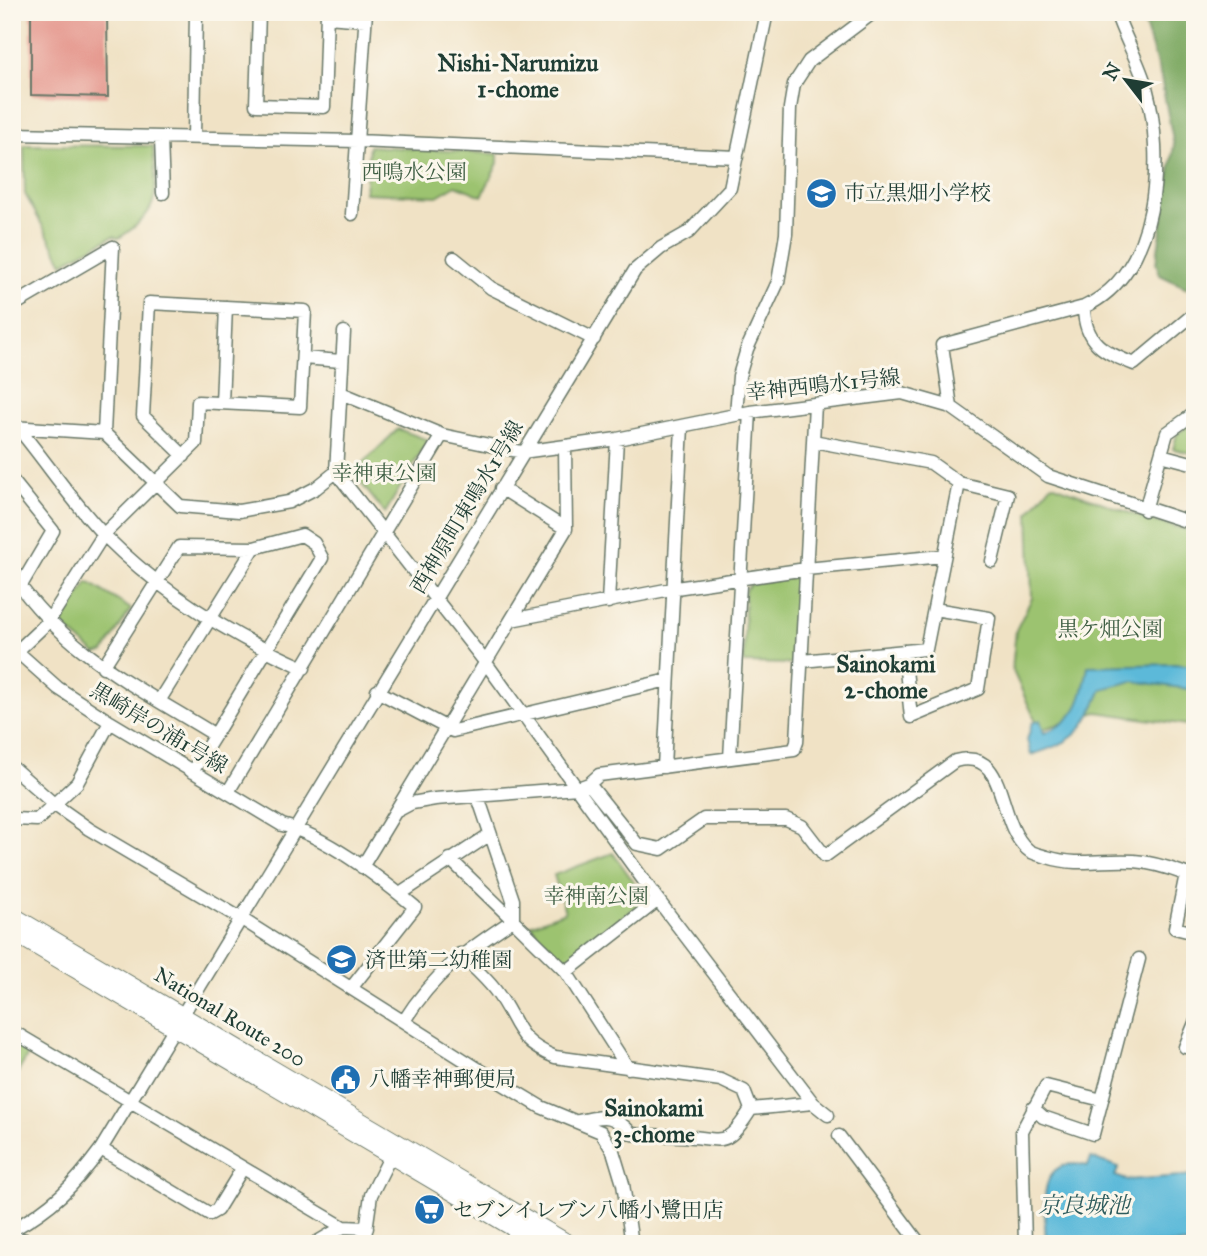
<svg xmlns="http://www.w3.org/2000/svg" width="1207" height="1256" viewBox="0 0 1207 1256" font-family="'IM FELL Great Primer','Noto Serif JP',serif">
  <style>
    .green { fill: #9cc36f; stroke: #5e8052; stroke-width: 2 }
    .forest { fill: #7da962; stroke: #4e734b; stroke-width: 2 }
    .water { fill: #5bb9d9; stroke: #3d7b86; stroke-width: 2 }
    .building { fill: #e5988e }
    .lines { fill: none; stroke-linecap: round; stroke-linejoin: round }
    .minor-casing { stroke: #687767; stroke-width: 15 }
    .highway-casing { stroke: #687767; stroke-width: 20 }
    .minor { stroke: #fff; stroke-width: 12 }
    .highway { stroke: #fff; stroke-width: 18 }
    .labels { text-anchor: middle; stroke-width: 6; stroke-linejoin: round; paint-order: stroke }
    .park-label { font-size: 21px; fill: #3e5e43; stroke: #fbf7ec }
    .poi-label { font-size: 21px; fill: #1f3d34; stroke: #fbf7ec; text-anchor: start }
    .street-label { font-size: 21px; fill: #1f3d34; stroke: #fbf7ec }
    .neighbourhood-label { font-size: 23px; font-weight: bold; fill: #1f3d34; stroke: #fbf7ec }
    .water-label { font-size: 23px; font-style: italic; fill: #2e5c5d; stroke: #fbf7ec }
  </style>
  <rect width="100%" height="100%" fill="#fbf7ec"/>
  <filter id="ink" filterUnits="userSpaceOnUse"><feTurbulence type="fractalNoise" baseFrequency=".0143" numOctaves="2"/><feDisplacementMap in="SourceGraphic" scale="14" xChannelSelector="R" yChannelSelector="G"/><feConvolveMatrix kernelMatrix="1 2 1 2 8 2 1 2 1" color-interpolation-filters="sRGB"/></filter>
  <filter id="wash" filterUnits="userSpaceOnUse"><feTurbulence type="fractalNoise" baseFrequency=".00686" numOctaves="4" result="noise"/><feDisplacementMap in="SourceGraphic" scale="28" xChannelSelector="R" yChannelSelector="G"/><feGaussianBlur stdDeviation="1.57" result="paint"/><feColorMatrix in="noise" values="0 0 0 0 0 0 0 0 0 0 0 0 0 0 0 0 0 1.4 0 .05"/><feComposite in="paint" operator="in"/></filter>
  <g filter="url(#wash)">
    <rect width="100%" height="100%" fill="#f0e2c5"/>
    <path class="green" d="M24,145L153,146C156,194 163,210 119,238L113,236L63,263L25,194Z
      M369,146L498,154V163L482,196L456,185L437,196L365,193Z
      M1195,421V454L1173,449L1177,434Z
      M398,429L428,440L385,513L353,473Z
      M1052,484L1149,520L1195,532V726L1097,712L1040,730L1012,669L1016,630L1032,598L1029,512Z
      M794,577L798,580L795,664L744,663L745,590L751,584Z
      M88,582L131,609L104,652L96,654L64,627L63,621Z
      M613,853L646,899L572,958L559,956L530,925L565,912L554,875Z
      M12,1039L31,1050L12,1082Z"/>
    <path class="forest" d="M1141,12H1195V292L1160,275L1156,263L1174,145L1161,78Z"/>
    <path class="water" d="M1175,664L1195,666V690L1133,681L1102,689C1083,733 1076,741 1031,755L1027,740L1032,723L1040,720L1044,733C1079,720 1082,699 1088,666Z
      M1091,1158L1119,1167L1115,1176L1127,1180L1195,1175V1244H1046C1045,1209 1034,1153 1088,1166Z"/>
    <g id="blocks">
      <path class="building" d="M31,12H107L108,97L31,95Z"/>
    </g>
  </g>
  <g filter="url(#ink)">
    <use href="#blocks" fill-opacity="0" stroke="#687767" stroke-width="2"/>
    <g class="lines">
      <defs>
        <path id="minor" d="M259,12L256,105L324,107L327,12
          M327,17L365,20
          M12,134L357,141L737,157
          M161,138L163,193
          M194,138L196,12
          M352,214L366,12
          M454,258L491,288L594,339
          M12,306L113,247
          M1084,307C1084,343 1104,352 1134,364L1195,313
          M303,358L341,361
          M341,393L442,435L522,452L617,439L750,412L902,393L951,407L1048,476L1195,524
          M222,403L226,307
          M951,407L942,345L1084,307C1160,272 1165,158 1146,87C1139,62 1124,37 1116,12
          M736,414L739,376L747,349L778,282L786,234L790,108L794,84L809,61L874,12
          M12,427L104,433L180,506L239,511L289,502L316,488L336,472L344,332
          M18,428C47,463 73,503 105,536C161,592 232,636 304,668
          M104,433L113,247
          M1161,455L1195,464
          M336,472L486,663L658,900L813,1103L828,1115
          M12,480L53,531L20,587
          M959,483L1008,495L992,561
          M501,488L566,529
          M1145,510L1167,433L1195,413
          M12,575C68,655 134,685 215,735L192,772
          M608,602L617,439
          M511,620L676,588L806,569L943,556
          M12,647L58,688L110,722L282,825C323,834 383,880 415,907L352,987
          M904,651L911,717L978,689L989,618L934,609
          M12,656L48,622L104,534L196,443L198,402L300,407L305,311L149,303L143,416L184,456
          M802,661L926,649L959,483L931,463L813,441
          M103,667L179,547L254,548
          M377,691L453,731L668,680
          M159,701L254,548L302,535L314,543L322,558L215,735
          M730,758L750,412
          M12,767L55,805L89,829L240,918L475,1067L541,1107L601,1132L613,1151L623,1184L632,1244
          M664,767L682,427
          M589,784L637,844L661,849L704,819H786L802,826L825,856L955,761C1009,747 995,820 1027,849C1032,854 1041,855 1047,857C1081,868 1110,857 1143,862C1160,865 1179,871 1195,878
          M228,792L442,435
          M397,811L412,803L435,799L578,788L589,784L599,775L794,750L797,742L815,404
          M12,819L37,820L77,783L110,722
          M450,859L513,920V900L478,797
          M362,867L566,529L565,446
          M1186,874L1175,928L1195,933
          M400,894L489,835
          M460,954C472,966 485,977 495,990C519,1021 513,1040 555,1057L721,1080L744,1091L751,1109
          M566,972L658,900
          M404,1021C434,973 466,951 513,920L566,972L628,1068
          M12,1031L343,1227
          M1185,1047L1195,1023
          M1033,1108L1043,1117L1093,1134L1139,959
          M751,1109L813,1103
          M579,1121C607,1115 612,1113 632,1134C649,1136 665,1135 682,1136C722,1138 725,1151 751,1109
          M839,1136L920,1244
          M101,1149L210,1214L217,1210L242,1169
          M12,1230C53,1207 73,1187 101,1149L635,270L661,248L689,232L730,188L767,12
          M12,1237L44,1244
          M314,1244L343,1227L367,1228
          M364,1244L371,1195L394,1149
          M1025,1244L1022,1131L1046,1086L1102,1100"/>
        <path id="highway" d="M12,916L568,1244
          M12,931L542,1244"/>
      </defs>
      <use href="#minor" class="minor-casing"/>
      <use href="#highway" class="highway-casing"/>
      <use href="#minor" class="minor"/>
      <use href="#highway" class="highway"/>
    </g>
  </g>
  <defs>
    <symbol id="school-disc" viewBox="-11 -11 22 22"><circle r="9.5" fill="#1f6fb2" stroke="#fbf7ec"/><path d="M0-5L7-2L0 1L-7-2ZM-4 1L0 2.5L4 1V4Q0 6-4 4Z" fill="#fff"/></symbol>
    <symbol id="civic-disc" viewBox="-11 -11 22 22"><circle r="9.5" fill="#1f6fb2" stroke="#fbf7ec"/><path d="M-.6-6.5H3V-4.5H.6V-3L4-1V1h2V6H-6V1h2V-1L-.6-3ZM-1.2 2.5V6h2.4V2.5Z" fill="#fff"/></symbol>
    <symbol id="supermarket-disc" viewBox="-11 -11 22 22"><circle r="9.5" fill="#1f6fb2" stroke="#fbf7ec"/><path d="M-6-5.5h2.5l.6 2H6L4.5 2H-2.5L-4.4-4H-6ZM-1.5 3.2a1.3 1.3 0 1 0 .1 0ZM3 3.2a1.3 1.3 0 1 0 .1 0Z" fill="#fff"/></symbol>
  </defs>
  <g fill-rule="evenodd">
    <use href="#school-disc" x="804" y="176" width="35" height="35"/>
    <use href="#school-disc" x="324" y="942" width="35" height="35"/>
    <use href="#civic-disc" x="328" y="1062" width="35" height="35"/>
    <use href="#supermarket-disc" x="412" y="1192" width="35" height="35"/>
  </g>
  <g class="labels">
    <g class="park-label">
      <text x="414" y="179">西鳴水公園</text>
      <text x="384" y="480">幸神東公園</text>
      <text x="1110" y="636">黒ケ畑公園</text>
      <text x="596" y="903">幸神南公園</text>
    </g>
    <g class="poi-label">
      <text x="844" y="200">市立黒畑小学校</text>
      <text x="365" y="967">済世第二幼稚園</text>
      <text x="369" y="1086">八幡幸神郵便局</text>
      <text x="453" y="1217">セブンイレブン八幡小鷺田店</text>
    </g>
    <g class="street-label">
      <text transform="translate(823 385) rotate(-6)" y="7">幸神西鳴水1号線</text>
      <text transform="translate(467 507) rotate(-59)" y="7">西神原町東鳴水1号線</text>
      <text transform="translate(159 728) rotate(31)" y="7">黒崎岸の浦1号線</text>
      <text transform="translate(230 1017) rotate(31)" y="7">National Route 200</text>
    </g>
    <g class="neighbourhood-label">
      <text x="518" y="71">Nishi-Narumizu<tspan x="518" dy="26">1-chome</tspan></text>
      <text x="886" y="672">Sainokami<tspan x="886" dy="26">2-chome</tspan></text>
      <text x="654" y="1116">Sainokami<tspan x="654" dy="26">3-chome</tspan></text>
    </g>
    <g class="water-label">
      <text x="1084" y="1213">京良城池</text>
    </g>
  </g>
  <rect width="1207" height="1256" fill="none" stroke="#fbf7ec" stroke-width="42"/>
  <g transform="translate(1126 80) rotate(301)" stroke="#fbf7ec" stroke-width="5" paint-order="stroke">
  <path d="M0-5L12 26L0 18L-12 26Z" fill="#1f3d34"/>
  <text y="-10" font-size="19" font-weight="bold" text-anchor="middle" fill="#1f3d34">N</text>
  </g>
</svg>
